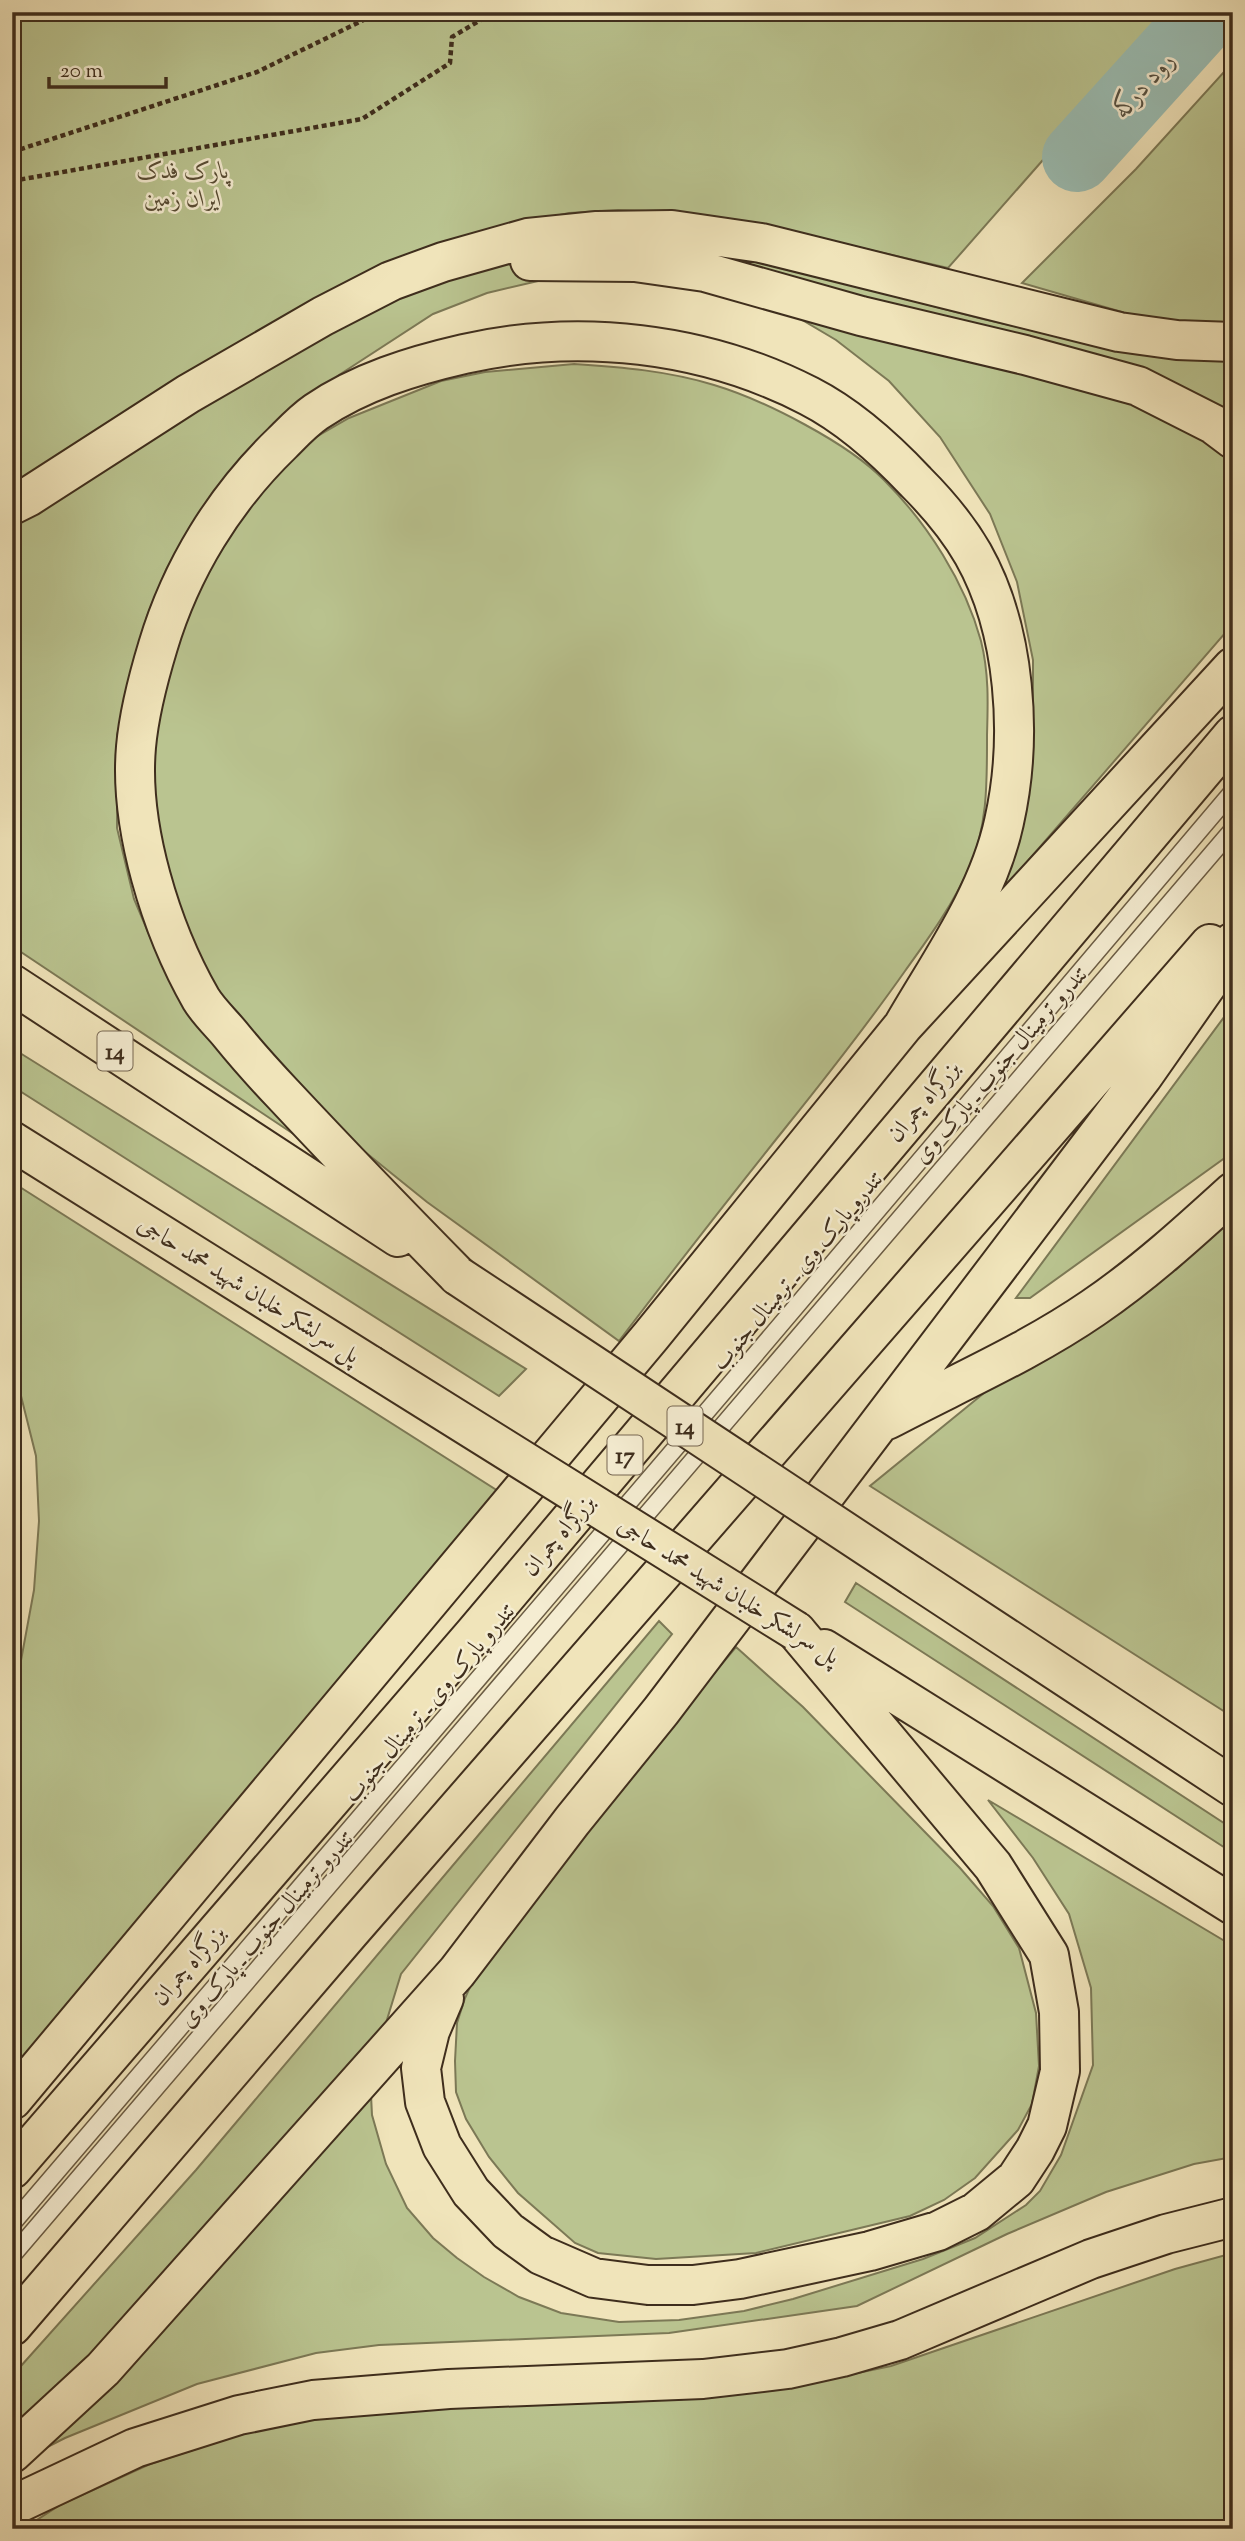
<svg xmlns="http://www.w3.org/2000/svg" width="1245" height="2541" viewBox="0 0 1245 2541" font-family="'Sorts Mill Goudy',Amiri,serif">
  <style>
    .green { fill: #bac490; stroke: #7c7956; stroke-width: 2 }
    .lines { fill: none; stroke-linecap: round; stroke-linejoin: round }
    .river { stroke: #9bbeb4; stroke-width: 70 }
    .lane-casing { stroke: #6b5c44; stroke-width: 19 }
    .highway-casing { stroke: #3f2e1d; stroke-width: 42 }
    .path { stroke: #3f2e1d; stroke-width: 4.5; stroke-dasharray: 5 3.5; stroke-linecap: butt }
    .lane { stroke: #f5edd2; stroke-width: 16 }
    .highway { stroke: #f0e4ba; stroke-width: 38 }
    .highway-bridge-casing { stroke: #3f2e1d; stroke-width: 42; stroke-linecap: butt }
    .highway-bridge { stroke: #f0e4ba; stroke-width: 38 }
    .labels { text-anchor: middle; stroke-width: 5; stroke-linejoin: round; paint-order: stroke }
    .shield { fill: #f5edd2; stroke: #766753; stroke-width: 2 }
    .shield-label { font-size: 23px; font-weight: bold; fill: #3f2e1d }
    .park-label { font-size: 24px; font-style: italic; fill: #584c34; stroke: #f5edd2 }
    .street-label { font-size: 24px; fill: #3f2e1d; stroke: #f5edd2 }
    .water-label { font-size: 26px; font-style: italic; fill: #565243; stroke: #f5edd2 }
  </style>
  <rect width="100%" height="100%" fill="#f0e4ba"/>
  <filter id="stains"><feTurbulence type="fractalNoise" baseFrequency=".00286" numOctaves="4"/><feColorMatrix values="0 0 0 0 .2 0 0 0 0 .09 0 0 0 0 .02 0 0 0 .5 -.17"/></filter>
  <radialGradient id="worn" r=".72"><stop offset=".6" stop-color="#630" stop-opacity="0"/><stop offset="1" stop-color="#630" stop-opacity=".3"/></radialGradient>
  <path class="green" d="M12,12H1173L948,268L801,234L674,212L618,210L569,213L509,226L12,489Z
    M1233,62V325L1146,319L1022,283L1136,169Z
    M737,255L983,319L1135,354L1233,360V624L981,915L1017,832L1033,741V660L1017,582L990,514L940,437L889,381L836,340L792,314L706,284L584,276L538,281L487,293L433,314L339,375L289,417L191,525L166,570L147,616L117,735V828L134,899L156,951L181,993L325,1155L12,946V525L243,381L357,317L413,291L504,261Z
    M574,364C621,367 669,371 714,385C764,400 848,443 884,480C927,523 965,582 981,641C989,673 988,703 987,735C987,780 988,827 969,868C953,905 928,939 905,971C867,1025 827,1076 786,1127C729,1198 674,1269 619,1341L427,1202L344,1135L232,1014L199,961L159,850L151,748L159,697L198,587L264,483L297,448L349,418L441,381L485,372Z
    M1233,1005V1152L1030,1298H1016Z
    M12,1048L526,1369L499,1396L12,1086Z
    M12,1182L498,1491L12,2074V1709L34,1590L39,1521L36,1456L12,1360Z
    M1233,1216V1717L870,1486L1000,1380Z
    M856,1583L1233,1829V1853L845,1602Z
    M659,1621L672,1634L401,1974L370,2075L372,2115L386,2164L407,2208L433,2238L457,2258L484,2277L519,2297L561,2313L619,2322L679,2320L744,2311L793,2299L923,2259L975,2238L1026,2205L1040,2191L1061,2155L1093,2065L1091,1988L1069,1914L1033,1858L988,1800L1233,1946V2157L1194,2164L1106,2192L1007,2234L857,2306L669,2333L379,2345L316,2353L197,2384L65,2438L12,2465V2376L196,2170Z
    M736,1647L803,1707L960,1868L993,1906L1019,1948L1036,2013L1039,2066L1032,2104L1018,2130L975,2178L944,2200L910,2216L756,2253L656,2259L598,2253L575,2243L518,2193L489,2157L466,2119L456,2092L455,2061L457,2023L465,1998L475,1976L574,1841Z
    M1233,2253V2529H23L60,2505L150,2464L248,2432L301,2421L378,2413L476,2406L630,2402L776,2390L891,2366L1175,2269Z"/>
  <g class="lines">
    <path class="river" d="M1077,157L1208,12"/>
    <defs>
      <path id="lane" d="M12,2224L749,1362L1233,791
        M12,2256C422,1782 825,1303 1233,829"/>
      <path id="highway" d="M530,261L635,262L705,272L861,316L1025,355L1138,386L1213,424L1233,439
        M12,505L28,497L188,394L323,316L391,281L443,262L528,238L597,231L672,230L761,243L1119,332L1177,340L1233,342
        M12,984L398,1237
        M12,1141L370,1365
        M458,1276C399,1216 341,1156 283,1094C265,1075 247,1055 230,1034C221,1023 209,1012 201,999C161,929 129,827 136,747C139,713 148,679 158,646C181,569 224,499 282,443C293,432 303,421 316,412C360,382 412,366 464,354C579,328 704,342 809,396C850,417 885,449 916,482C937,503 958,528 973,554C1016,630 1023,738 1004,822C988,896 940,962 903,1026
        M887,1420C955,1384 1029,1352 1093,1308C1143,1274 1188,1233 1233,1192
        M912,1576L1233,1787
        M824,1649L1233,1905
        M444,1998L430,2031L421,2068L425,2102L442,2146L471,2192L508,2231L541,2255L594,2278L648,2285H693L740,2279L870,2251L938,2231L976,2212L1016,2179L1035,2150L1047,2126L1060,2071L1059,2012L1049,1955L993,1866L796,1631
        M12,2100L651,1336L903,1026L1233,667
        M12,2169L474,1634L1233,735
        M12,2326L349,1933L1210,944
        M12,2453L103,2369L457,1972L572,1821L661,1711L1143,1076L1213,976L1233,942
        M12,2506L135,2448L239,2415L313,2400L449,2389L703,2379L788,2369L842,2357L900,2340L1091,2259L1166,2234L1233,2217"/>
    </defs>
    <use href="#lane" class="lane-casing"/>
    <use href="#highway" class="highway-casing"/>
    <path class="path" d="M12,152L257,72L380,12
      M12,181L362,119L450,63L452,37L494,12"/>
    <use href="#lane" class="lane"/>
    <use href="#highway" class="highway"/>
    <defs>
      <path id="highway-bridge" d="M458,1276L912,1576
        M370,1365L796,1631"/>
    </defs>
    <use href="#highway-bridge" class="highway-bridge-casing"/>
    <use href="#highway-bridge" class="highway-bridge"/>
  </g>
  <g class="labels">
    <g class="shield">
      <rect x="97.5" y="1031.5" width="35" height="39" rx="5"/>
      <rect x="667.5" y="1406.5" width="35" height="39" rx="5"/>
      <rect x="607.5" y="1435.5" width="35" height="39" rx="5"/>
    </g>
    <g class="shield-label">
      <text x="115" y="1059">14</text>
      <text x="685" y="1434">14</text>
      <text x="625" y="1463">17</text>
    </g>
    <g class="park-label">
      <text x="183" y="178">پارک فدک<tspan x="183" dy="28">ایران زمین</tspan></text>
    </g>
    <g class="street-label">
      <text transform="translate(1000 1064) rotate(-49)" y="8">تندرو ترمینال جنوب ـ پارک وی</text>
      <text transform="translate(923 1101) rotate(-50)" y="8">بزرگراه چمران</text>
      <text transform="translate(797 1270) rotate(-50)" y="8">تندرو پارک وی ـ ترمینال جنوب</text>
      <text transform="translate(249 1289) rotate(32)" y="8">پل سرلشکر خلبان شهید محمد حاجی</text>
      <text transform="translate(558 1535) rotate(-50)" y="8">بزرگراه چمران</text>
      <text transform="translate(729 1590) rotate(32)" y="8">پل سرلشکر خلبان شهید محمد حاجی</text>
      <text transform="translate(429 1702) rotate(-50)" y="8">تندرو پارک وی ـ ترمینال جنوب</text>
      <text transform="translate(266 1928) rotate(-49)" y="8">تندرو ترمینال جنوب ـ پارک وی</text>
      <text transform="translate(188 1965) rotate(-49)" y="8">بزرگراه چمران</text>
    </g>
    <g class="water-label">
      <text transform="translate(1143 84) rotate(-48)" y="9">رود درکه</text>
    </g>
  </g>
  <rect width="1245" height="2541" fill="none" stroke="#f0e4ba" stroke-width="42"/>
  <rect x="14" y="14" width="1217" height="2513" fill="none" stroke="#3f2e1d" stroke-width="3.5"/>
  <rect x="21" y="21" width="1203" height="2499" fill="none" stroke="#3f2e1d" stroke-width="2"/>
  <path d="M49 77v10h117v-10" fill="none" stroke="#3f2e1d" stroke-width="3.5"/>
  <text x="60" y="77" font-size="21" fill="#3f2e1d" stroke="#f5edd2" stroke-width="5" paint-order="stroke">20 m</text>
  <rect width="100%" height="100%" filter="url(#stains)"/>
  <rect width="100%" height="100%" fill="url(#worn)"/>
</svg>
